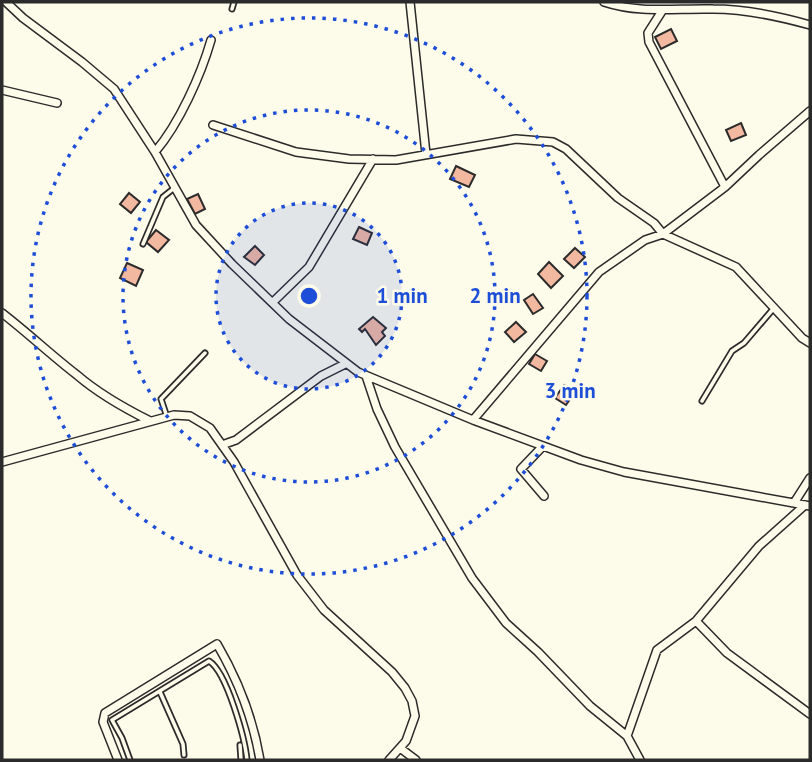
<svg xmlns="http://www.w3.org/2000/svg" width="812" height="762" viewBox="0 0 812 762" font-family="'PT Sans',sans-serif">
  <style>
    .building { fill: #f2b8a0; stroke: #2b2b2b; stroke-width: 2 }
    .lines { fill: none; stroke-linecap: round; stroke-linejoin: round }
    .service-casing { stroke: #2b2b2b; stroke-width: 7 }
    .minor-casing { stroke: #2b2b2b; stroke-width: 10 }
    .service { stroke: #fdfbea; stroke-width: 3.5 }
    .minor { stroke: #fdfbea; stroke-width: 7 }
    .ring { fill: none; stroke: #1d4ed8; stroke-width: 3.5; stroke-dasharray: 3.5 7 }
    .centre { fill: #1d4ed8; stroke: #fdfbea; stroke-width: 3.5 }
    .ring-label { font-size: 21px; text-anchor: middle; font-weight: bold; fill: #1d4ed8; stroke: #fdfbea; stroke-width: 5; stroke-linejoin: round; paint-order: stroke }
  </style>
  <rect width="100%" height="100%" fill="#fdfbea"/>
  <path class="building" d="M671,29L677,41L661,49L655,37Z
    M741,123L746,135L731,141L726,130Z
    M456,166L475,175L469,187L450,179Z
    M129,193L140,202L131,213L120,204Z
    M198,194L205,209L195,214L187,199Z
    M359,227L372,233L367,245L353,239Z
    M156,230L169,240L158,252L146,242Z
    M255,246L264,255L255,265L244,257Z
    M575,248L585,257L574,268L564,259Z
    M549,262L563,276L551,288L538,274Z
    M127,263L143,270L136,286L120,278Z
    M533,294L543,308L533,314L524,300Z
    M373,317L386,328L382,332L385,336L376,345L365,329L362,332L359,329Z
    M516,322L526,332L514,342L505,332Z
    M535,354L547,361L541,371L529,364Z
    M564,385L575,392L566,405L555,398Z"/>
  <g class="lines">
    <defs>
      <path id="service" d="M232,9L234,2
        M143,244L163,197L173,189
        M702,401L732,351L744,343L774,308
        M167,417L161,399L205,353
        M160,692L183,744L184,755
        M240,745L241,760
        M130,760L122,738L112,720L209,661C227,672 245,739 247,760"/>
      <path id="minor" d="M6,2L23,18L82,62L114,89L155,152L196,225L232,264L289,319L358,372L473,420L581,460L624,472L810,506
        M410,2L426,154
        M604,2C640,14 676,8 713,9C746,9 778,16 810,25
        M662,11L648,33L649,42L725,187
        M2,90L57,103
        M213,125L296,152L349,159L396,160L516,139L553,142L566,149L618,198L654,223L663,234L736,267L802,338L810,343
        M155,152C179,124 201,75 211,40
        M273,302L309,267L373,159
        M2,313C28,333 51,355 77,375C99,394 124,408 150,421
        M366,376L377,409L395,447L472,578L506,623L538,652L590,706L627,736L640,760
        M473,420L599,272L645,240L663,234L725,187L759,155L810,111
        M222,445L236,440L321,376L345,364
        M543,446L521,469L544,496
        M2,462L174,415L190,416L210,428L234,462L297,575L324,610L392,672L405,688L412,701L415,716L406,741L389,760
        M794,503L810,478
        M696,621L727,653L810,714
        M627,736L657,650L696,621L759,546L805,505
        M400,748L416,760
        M118,760L103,722L105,713L217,644C238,680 253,718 260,760"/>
    </defs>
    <use href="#service" class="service-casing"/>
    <use href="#minor" class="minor-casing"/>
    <use href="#service" class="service"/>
    <use href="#minor" class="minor"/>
  </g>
  <circle cx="309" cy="296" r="93" fill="#1d4ed8" fill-opacity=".12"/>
  <g class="ring">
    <circle cx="309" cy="296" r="93"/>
    <circle cx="309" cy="296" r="186"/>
    <circle cx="309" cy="296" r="278"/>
  </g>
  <circle cx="309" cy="296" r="10" class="centre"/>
  <g class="ring-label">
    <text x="402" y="303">1 min</text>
    <text x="495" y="303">2 min</text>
    <text x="570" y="398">3 min</text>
  </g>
  <rect width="812" height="762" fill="none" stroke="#2b2b2b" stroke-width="7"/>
</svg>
